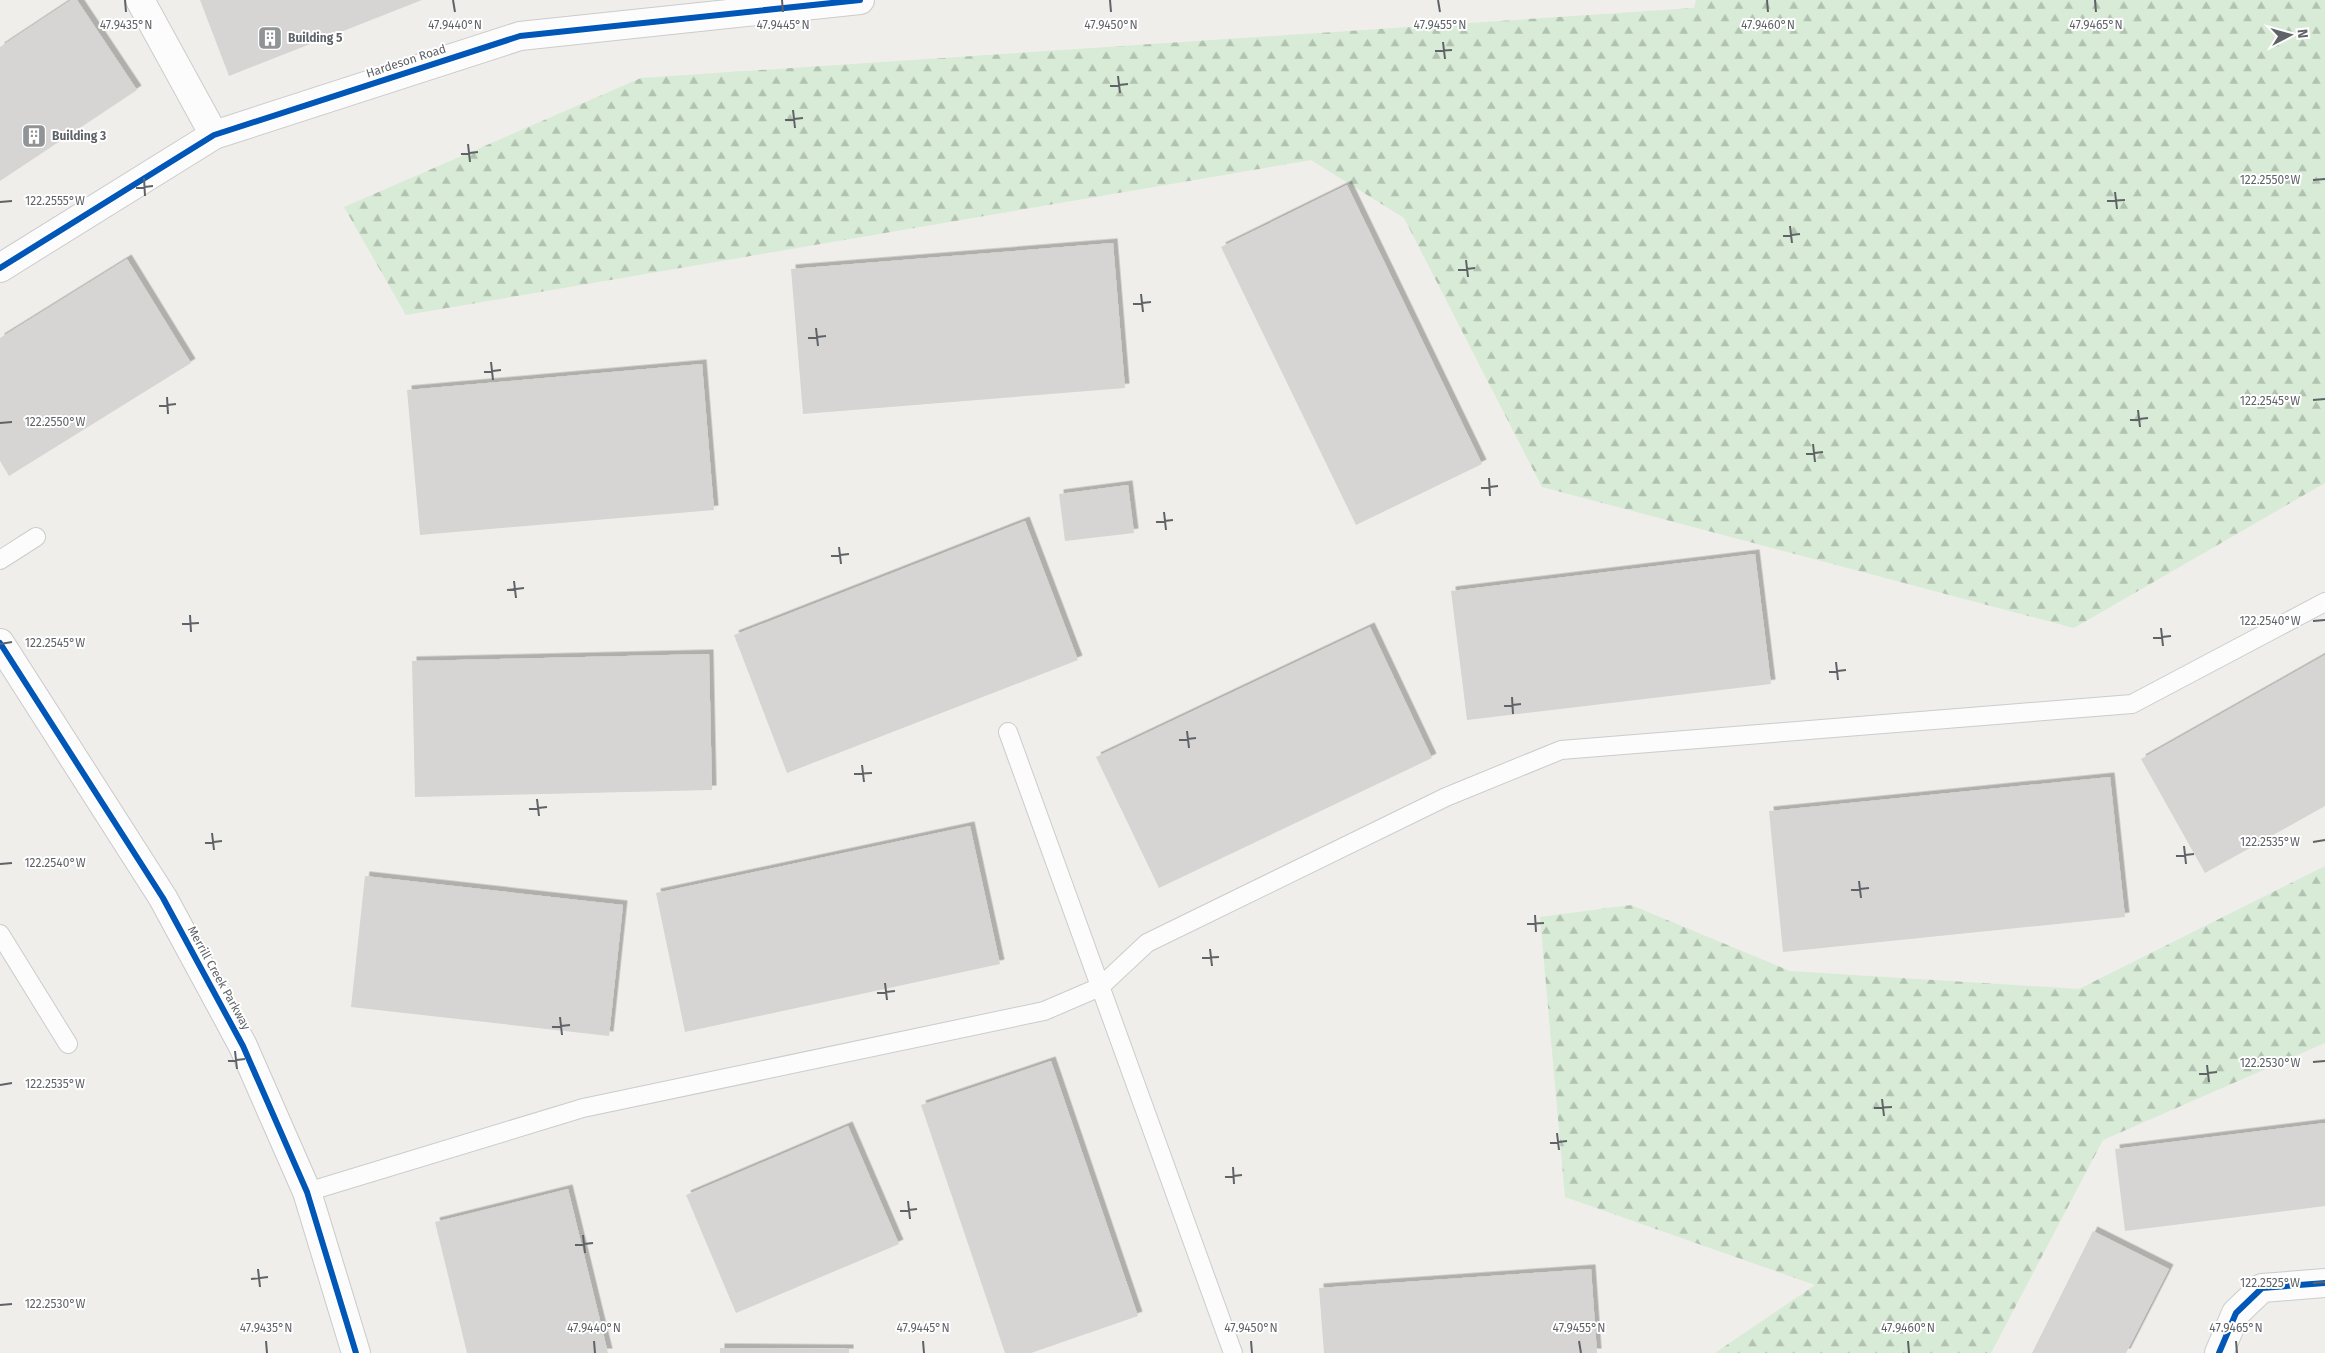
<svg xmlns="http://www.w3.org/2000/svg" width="2325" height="1353" viewBox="0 0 2325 1353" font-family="'Fira Sans',sans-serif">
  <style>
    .forest { fill: url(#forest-firs) }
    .building { fill: #d6d5d3; filter: url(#shadow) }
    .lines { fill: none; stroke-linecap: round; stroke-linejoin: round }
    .lane-casing { stroke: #cbcccc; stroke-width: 20 }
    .street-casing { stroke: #cbcccc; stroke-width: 30 }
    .secondary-casing { stroke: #cacacb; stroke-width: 30 }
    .lane { stroke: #fdfcfc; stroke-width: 18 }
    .street { stroke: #fdfcfc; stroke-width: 28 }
    .secondary { stroke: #fdfcfc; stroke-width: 28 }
    .cycleway-casing { stroke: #fff; stroke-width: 9 }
    .cycleway { stroke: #0057b8; stroke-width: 6 }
    .ticks { fill: none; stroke: #5f6368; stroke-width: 2 }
    .labels { text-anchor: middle; stroke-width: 4; stroke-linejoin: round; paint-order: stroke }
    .poi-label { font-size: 12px; font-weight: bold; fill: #5f6368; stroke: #fff; text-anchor: start }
    .street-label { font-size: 12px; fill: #5f6368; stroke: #fff }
    .ticks-label { font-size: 12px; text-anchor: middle; fill: #5f6368; stroke: #fff; stroke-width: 4; stroke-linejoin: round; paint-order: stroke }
  </style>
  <defs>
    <pattern id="forest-firs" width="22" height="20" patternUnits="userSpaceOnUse" patternTransform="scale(1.25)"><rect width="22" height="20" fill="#d8ebd6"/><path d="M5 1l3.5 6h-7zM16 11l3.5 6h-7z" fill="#b2c2b1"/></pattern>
    <filter id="shadow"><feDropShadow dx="4.5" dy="-4.5" stdDeviation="0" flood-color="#0004"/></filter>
  </defs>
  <rect width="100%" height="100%" fill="#efeeea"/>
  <path class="forest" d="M1696,0H2325V483L2074,628L1542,487L1404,218L1311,160L406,315L344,207L641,78L1694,8Z
    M2325,866V1043L2103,1140L1991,1353H1715L1815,1285L1565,1197L1540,917L1631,905L1790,971L2079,989Z"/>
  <path class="building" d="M71,0H77L137,90L0,181V47Z
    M200,0H422L229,76Z
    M1347,185L1482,464L1356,525L1221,247Z
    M1113,243L1125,388L803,414L791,269Z
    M127,259L191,363L9,476L0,461V338Z
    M702,364L714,510L420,535L407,390Z
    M1128,485L1134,533L1065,541L1059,494Z
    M1025,521L1078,660L787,773L734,635Z
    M1755,554L1771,684L1467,720L1451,591Z
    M1370,627L1432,758L1159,888L1096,757Z
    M709,654L712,790L415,797L412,661Z
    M2325,655V806L2205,873L2141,759Z
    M2110,777L2125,917L1783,952L1769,811Z
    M970,826L1000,964L685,1032L656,893Z
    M365,876L623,905L609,1036L351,1007Z
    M1051,1061L1138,1316L1031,1353H1005L921,1105Z
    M2325,1123V1206L2125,1231L2115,1149Z
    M848,1126L899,1244L736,1313L686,1195Z
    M568,1189L608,1353H467L435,1222Z
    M2093,1231L2169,1269L2126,1353H2032Z
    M1591,1269L1597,1353H1324L1319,1288Z
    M720,1348L849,1349V1353H720Z"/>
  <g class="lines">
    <defs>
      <path id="lane" d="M0,560L36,537
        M1008,732L1233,1353
        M0,934L68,1044
        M307,1192L583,1108L1044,1011L1100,987L1147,943L1446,797L1561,750L2132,704L2325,602"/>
      <path id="street" d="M140,0L214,135
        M0,268L214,135L520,36L860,0
        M2219,1353L2236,1313L2262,1288L2325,1283"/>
      <path id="secondary" d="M0,643L163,898L243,1046L307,1192L356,1353"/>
    </defs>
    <use href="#lane" class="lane-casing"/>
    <use href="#street" class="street-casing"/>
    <use href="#secondary" class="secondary-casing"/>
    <use href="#lane" class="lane"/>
    <use href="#street" class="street"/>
    <use href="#secondary" class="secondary"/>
    <defs>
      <path id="cycleway" d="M0,268L214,135L520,36L860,0
        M0,643L163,898L243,1046L307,1192L356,1353
        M2219,1353L2236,1313L2262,1288L2325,1283"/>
    </defs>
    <use href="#cycleway" class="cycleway-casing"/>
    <use href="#cycleway" class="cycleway"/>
  </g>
  <path class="ticks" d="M125,0L126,12M453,0L455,12M782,0L783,12M1110,0L1111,12M1438,0L1440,12M1767,0L1768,12M2095,0L2096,12M1443,42L1445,59M1435,51L1452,50M1118,76L1120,93M1110,86L1128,84M793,110L795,128M785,120L803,118M468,144L470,162M461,154L478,152M144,178L145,196M2313,180L2325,179M136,188L153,186M2115,192L2117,209M2107,201L2125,200M0,202L12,201M1790,226L1792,243M1783,236L1800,234M1466,260L1468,277M1458,270L1475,268M1141,294L1143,312M1133,304L1151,302M816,328L818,346M808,338L826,336M491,362L493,380M484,372L501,370M167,397L168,414M2313,400L2325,399M159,406L176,404M2138,410L2140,427M2130,420L2148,418M0,423L12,422M1813,444L1815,462M1806,454L1823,452M1489,478L1490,496M1481,488L1498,486M1164,512L1166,530M1156,522L1173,520M839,547L841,564M831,556L849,554M514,581L516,598M507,590L524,588M190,615L191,632M2313,621L2325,620M182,624L199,623M2161,628L2163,646M2153,638L2171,636M0,644L12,642M1836,662L1838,680M1829,672L1846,670M1512,697L1513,714M1504,706L1521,704M1187,731L1189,748M1179,740L1196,738M862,765L864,782M854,774L872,773M537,799L539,816M529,809L547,807M212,833L214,850M2313,842L2325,840M205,843L222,841M2184,846L2186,864M2176,856L2194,854M0,864L12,863M1859,881L1861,898M1851,890L1869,888M1535,915L1536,932M1527,924L1544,923M1210,949L1212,966M1202,958L1219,957M885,983L887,1000M877,993L895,991M560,1017L562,1035M552,1027L570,1025M235,1051L237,1069M228,1061L245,1059M2313,1062L2325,1061M2207,1065L2209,1082M2199,1074L2217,1072M0,1085L12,1083M1882,1099L1884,1116M1874,1108L1892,1107M1557,1133L1559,1150M1550,1143L1567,1141M1233,1167L1234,1184M1225,1177L1242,1175M908,1201L910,1219M900,1211L917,1209M583,1235L585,1253M575,1245L593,1243M258,1269L260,1287M251,1279L268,1277M2313,1283L2325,1282M0,1305L12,1304M266,1341L267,1353M594,1341L595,1353M923,1341L924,1353M1251,1341L1252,1353M1579,1341L1581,1353M1908,1341L1909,1353M2236,1341L2237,1353"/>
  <defs>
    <symbol id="building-square" viewBox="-11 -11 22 22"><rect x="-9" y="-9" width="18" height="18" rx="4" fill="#919496" stroke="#fff"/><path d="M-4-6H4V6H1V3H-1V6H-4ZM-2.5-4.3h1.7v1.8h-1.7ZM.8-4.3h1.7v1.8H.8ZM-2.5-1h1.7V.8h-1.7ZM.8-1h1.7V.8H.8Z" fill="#fff"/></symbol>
  </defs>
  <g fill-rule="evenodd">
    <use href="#building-square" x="256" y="24" width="28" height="28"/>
    <use href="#building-square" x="20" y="122" width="28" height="28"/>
  </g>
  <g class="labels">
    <g class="poi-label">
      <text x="288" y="42">Building 5</text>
      <text x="52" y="140">Building 3</text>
    </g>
    <g class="street-label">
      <text transform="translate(406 61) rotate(-18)" y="4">Hardeson Road</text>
      <text transform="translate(219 978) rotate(61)" y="4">Merrill Creek Parkway</text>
    </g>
  </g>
  <g class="ticks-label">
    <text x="126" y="29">47.9435°N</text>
    <text x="455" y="29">47.9440°N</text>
    <text x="783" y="29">47.9445°N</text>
    <text x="1111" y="29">47.9450°N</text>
    <text x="1440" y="29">47.9455°N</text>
    <text x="1768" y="29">47.9460°N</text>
    <text x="2096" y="29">47.9465°N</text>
    <text x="2270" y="184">122.2550°W</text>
    <text x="55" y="205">122.2555°W</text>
    <text x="2270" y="405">122.2545°W</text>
    <text x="55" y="426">122.2550°W</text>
    <text x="2270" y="625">122.2540°W</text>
    <text x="55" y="647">122.2545°W</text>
    <text x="2270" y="846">122.2535°W</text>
    <text x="55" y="867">122.2540°W</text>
    <text x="2270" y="1067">122.2530°W</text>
    <text x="55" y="1088">122.2535°W</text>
    <text x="2270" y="1287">122.2525°W</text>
    <text x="55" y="1308">122.2530°W</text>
    <text x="266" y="1332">47.9435°N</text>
    <text x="594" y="1332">47.9440°N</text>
    <text x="923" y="1332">47.9445°N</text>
    <text x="1251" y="1332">47.9450°N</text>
    <text x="1579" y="1332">47.9455°N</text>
    <text x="1908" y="1332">47.9460°N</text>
    <text x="2236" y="1332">47.9465°N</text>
  </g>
  <g transform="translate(2290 35) rotate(84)" stroke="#ffffff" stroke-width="4" paint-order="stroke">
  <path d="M0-4L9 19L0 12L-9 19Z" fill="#5f6368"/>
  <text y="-8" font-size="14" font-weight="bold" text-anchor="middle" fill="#5f6368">N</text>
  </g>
</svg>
